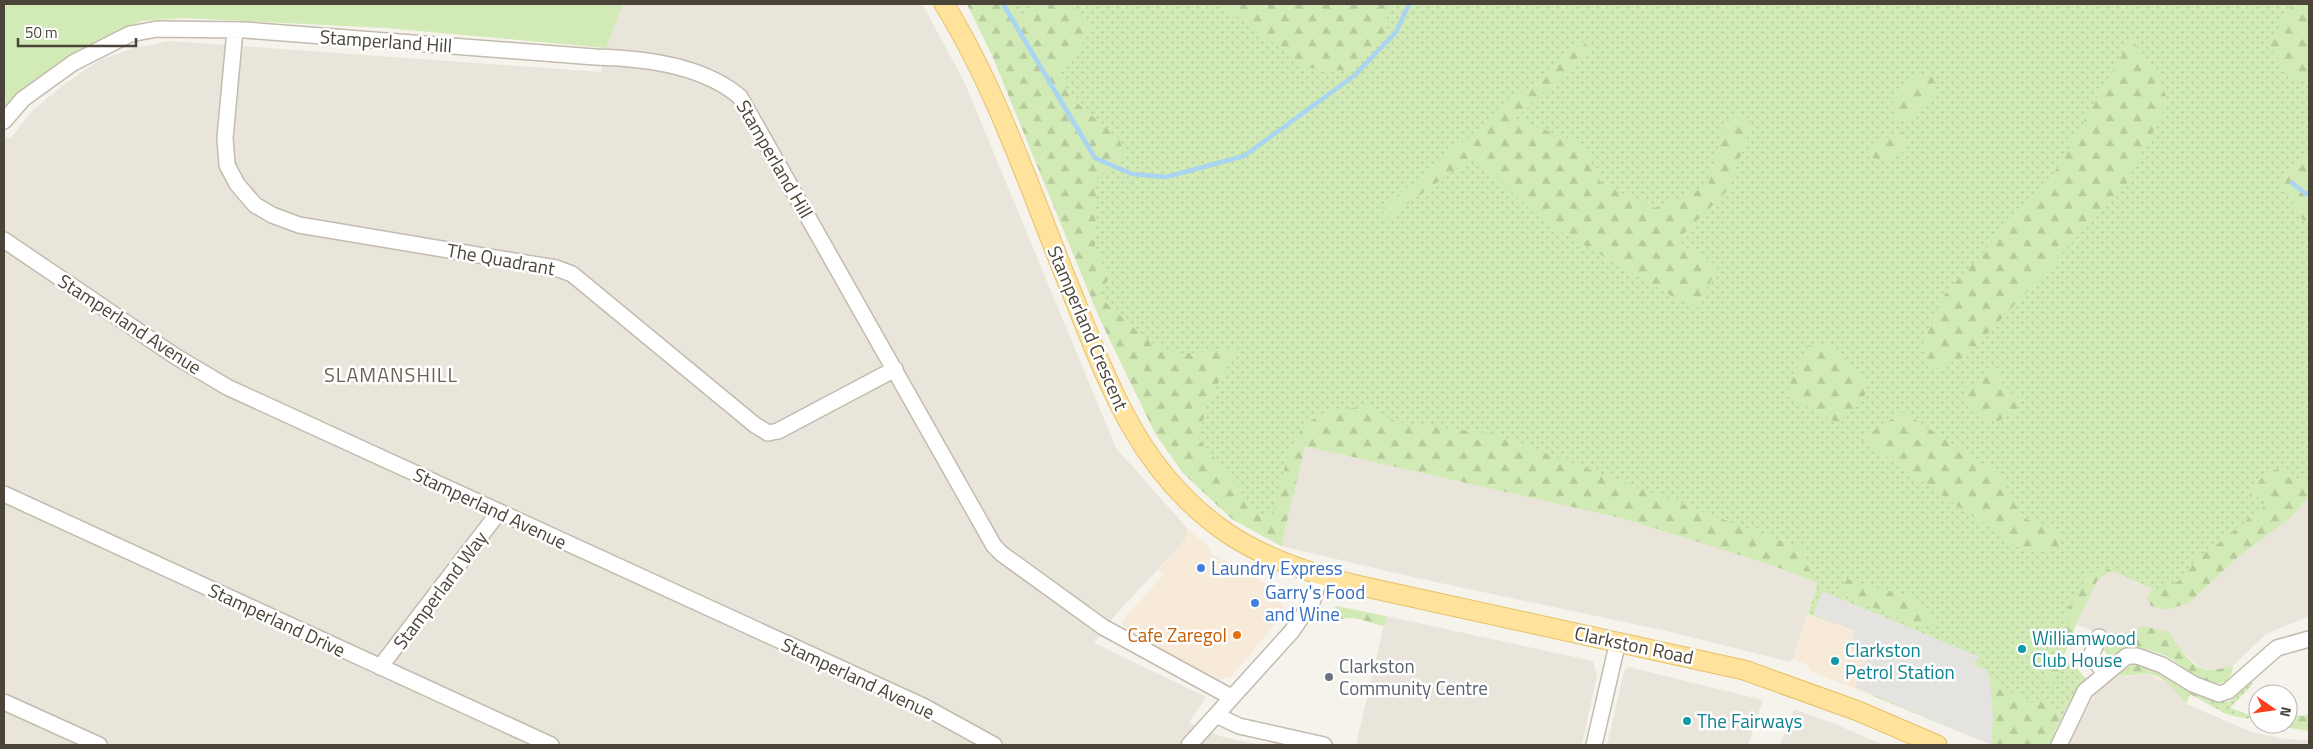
<svg xmlns="http://www.w3.org/2000/svg" width="2313" height="749" viewBox="0 0 2313 749" font-family="'Titillium Web',sans-serif">
  <style>
    .residential { fill: #eae5da }
    .commercial { fill: #f7ead8 }
    .grass { fill: url(#grass-dots) }
    .forest { fill: url(#forest-firs) }
    .park { fill: #d2eab5 }
    .parking { fill: #e5e3e0 }
    .lines { fill: none; stroke-linecap: round; stroke-linejoin: round }
    .stream { stroke: #a9d4f2; stroke-width: 4.5 }
    .minor-casing { stroke: #c2bbae; stroke-width: 18 }
    .major-casing { stroke: #e6c16a; stroke-width: 21 }
    .minor { stroke: #fff; stroke-width: 15 }
    .major { stroke: #ffe39c; stroke-width: 19 }
    .shop-dot { fill: #3f7fe0; stroke: #fff; stroke-width: 2 }
    .food-dot { fill: #e8710a; stroke: #fff; stroke-width: 2 }
    .culture-dot { fill: #0f9aa8; stroke: #fff; stroke-width: 2 }
    .worship-dot { fill: #6b7280; stroke: #fff; stroke-width: 2 }
    .labels { text-anchor: middle; stroke-width: 5; stroke-linejoin: round; paint-order: stroke }
    .street-label { font-size: 19px; fill: #4b4439; stroke: #fff }
    .shop-label { font-size: 19px; fill: #366cbe; stroke: #fff; text-anchor: start }
    .food-label { font-size: 19px; fill: #c56008; stroke: #fff; text-anchor: end }
    .culture-label { font-size: 19px; fill: #0d838f; stroke: #fff; text-anchor: start }
    .worship-label { font-size: 19px; fill: #5b616d; stroke: #fff; text-anchor: start }
    .neighbourhood-label { font-size: 20px; letter-spacing: 1px; fill: #6e6250; stroke: #fff }
  </style>
  <defs>
    <pattern id="grass-dots" width="8" height="8" patternUnits="userSpaceOnUse" patternTransform="scale(1.25)"><rect width="8" height="8" fill="#d2eab5"/><path d="M2 2h.1M6 6h.1" fill="none" stroke="#b6ca9c" stroke-width="1.8" stroke-linecap="round"/></pattern>
    <pattern id="forest-firs" width="22" height="20" patternUnits="userSpaceOnUse" patternTransform="scale(1.25)"><rect width="22" height="20" fill="#d2eab5"/><path d="M5 1l3.5 6h-7zM16 11l3.5 6h-7z" fill="#b6ca9c"/></pattern>
  </defs>
  <rect width="100%" height="100%" fill="#f6f3ec"/>
  <path class="residential" d="M623,4H922L964,81L1116,448L1188,529L1185,540L1116,614L1094,643L1206,697L1189,723L1223,737L1261,745H4V136L10,139L33,110L66,83L100,60L133,48L170,41L601,72L606,48Z
    M1305,446L1625,519L1772,565L1818,583L1793,659L1790,662L1662,630L1417,578L1281,546Z
    M2309,497V616L2266,634L2233,666L2209,670L2201,668L2178,649L2169,632L2143,626L2112,639L2076,624L2098,579L2112,571L2153,589L2147,598L2189,603L2236,559L2290,518Z
    M1386,616L1593,661L1597,675L1582,745H1356Z
    M1628,667L1763,700L1748,745H1607L1624,672Z
    M2117,674L2126,677L2146,674L2171,684L2186,704L2252,732L2285,739L2309,740V745H2068L2097,691Z
    M1794,709L1835,724L1883,745H1780Z"/>
  <path class="commercial" d="M1188,529L1208,546L1212,554L1269,585L1283,605V615L1231,677L1219,680L1123,628V620L1164,574L1158,570L1185,540Z
    M1808,614L1856,630L1888,662L1873,696L1812,672L1806,664L1793,659Z"/>
  <path class="grass" d="M967,4H2309V488L2173,594L2153,589L2112,571L2098,579L2076,624L2062,661L2075,666L2087,680L2071,699L2062,716L2046,700L1992,745L1873,696L1887,662L1851,648L1855,630L1808,614L1818,583L1772,565L1626,519L1305,446L1281,546L1232,519L1183,473L1155,433L1099,317L992,55Z
    M2251,682L2253,684L2230,708L2252,716L2248,719L2226,714L2206,703L2208,697L2218,701L2229,702Z"/>
  <path class="forest" d="M967,4H1012L1023,16L1034,4H1071L1094,29L1058,72L1071,98L1119,139L1124,153L1096,179L1095,248L1109,278L1100,293L1103,300C1118,313 1153,349 1171,352C1193,355 1216,351 1238,347L1208,402L1198,438L1261,516L1272,517L1289,451L1304,425L1325,412L1367,406L1396,422L1494,434L1803,549L1805,562L1818,583L1772,565L1625,519L1305,446L1281,546L1232,519L1183,473L1155,433L1099,317L992,55Z
    M1220,4H1388L1385,38L1352,71L1307,68Z
    M2293,4H2309V82L2297,80L2267,46Z
    M2131,39L2158,74L2168,102L2126,184L1967,356L1932,370L1923,344L1945,294L2052,177Z
    M1583,42L1590,49L1515,119L1583,144L1601,183L1655,208L1708,186L1725,122L1743,114L1752,123L1729,189L1676,241L1718,266L1696,310L1541,220L1474,156L1384,221L1383,208Z
    M1921,74L1936,78L1935,96L1910,120L1896,122L1891,105L1909,81Z
    M1902,132L1908,143L1904,152L1882,161L1871,157L1868,145Z
    M2309,149V221L2303,220L2280,180Z
    M1809,345L1833,347L1867,380L1864,400L1838,423L1784,395Z
    M1986,369L1995,371L2003,384L2018,398L2016,412L1998,421L1981,420C1969,407 1959,402 1969,384H1979Z
    M1903,412L2001,475L2021,517L2068,535L2054,551L2025,552L1860,439Z
    M2278,469L2293,478L2309,479V497L2290,518L2236,559L2189,603L2166,610L2151,606L2147,598L2153,589C2172,588 2191,577 2195,557L2210,550L2268,503L2259,497L2247,499L2265,473Z
    M2103,568L2112,571L2098,579L2076,624L2052,685L2044,683L2060,643L2063,644L2072,620L2066,617L2065,611L2074,601L2087,576Z
    M1846,579L1918,599L1936,624L1920,627L1839,593Z
    M1336,606L1386,616L1384,626C1374,624 1356,617 1348,618C1337,619 1337,624 1325,617Z
    M2143,626L2169,632C2176,645 2193,670 2209,670C2216,670 2225,667 2233,666C2232,674 2230,681 2221,683C2199,687 2188,669 2171,659C2165,655 2156,652 2149,650C2133,647 2123,651 2108,657L2104,649L2109,640Z
    M2135,663L2143,664L2208,697L2206,703L2190,694L2186,704C2176,691 2163,674 2145,674C2134,674 2128,678 2117,674Z
    M1990,678L2029,703L2046,700L2062,716L2049,745H1991L1993,718Z
    M2288,713L2303,716L2309,714V731L2265,724H2288Z"/>
  <path class="park" d="M4,4H623L606,48L386,28L183,18L142,21L113,33L57,63L4,107Z"/>
  <path class="parking" d="M1822,591L1980,657L1973,664L1987,670L1990,678L1993,718L1991,745L1855,687L1868,655L1851,648L1855,630L1813,615Z"/>
  <g class="lines">
    <path class="stream" d="M1003,4L1095,158L1132,174L1166,177L1244,156L1354,76L1396,32L1409,4
      M2292,183L2306,194L2309,192"/>
    <defs>
      <path id="minor" d="M235,30L225,138L227,165L237,184L255,205L272,215L299,225L556,268L572,274L755,425L768,433L778,431L895,369
        M4,121L23,99L73,63L130,34L157,29L245,30L595,57C643,58 703,65 740,97L994,546L1002,554L1103,627L1231,697
        M4,240L175,356L227,387L923,706L994,745
        M4,494L551,745
        M2099,637L2091,656L2105,673
        M380,667L499,512
        M4,702L99,745
        M1216,715L1239,726L1324,745
        M1189,745L1292,631L1312,602L1320,576
        M1594,745L1618,641
        M2059,745L2085,691L2127,656H2137L2162,665L2193,684L2219,694L2228,691L2277,648L2309,639"/>
      <path id="major" d="M944,4C998,91 1033,198 1072,293C1110,388 1140,473 1227,533C1266,559 1308,572 1352,584L1744,670L1858,711L1937,745"/>
    </defs>
    <use href="#minor" class="minor-casing"/>
    <use href="#major" class="major-casing"/>
    <use href="#minor" class="minor"/>
    <use href="#major" class="major"/>
  </g>
  <g class="shop-dot">
    <circle cx="1201" cy="568" r="5"/>
    <circle cx="1255" cy="603" r="5"/>
  </g>
  <circle class="food-dot" cx="1237" cy="635" r="5"/>
  <g class="culture-dot">
    <circle cx="2022" cy="649" r="5"/>
    <circle cx="1835" cy="661" r="5"/>
    <circle cx="1687" cy="721" r="5"/>
  </g>
  <circle class="worship-dot" cx="1329" cy="677" r="5"/>
  <g class="labels">
    <g class="street-label">
      <text transform="translate(386 41) rotate(4)" y="7">Stamperland Hill</text>
      <text transform="translate(775 159) rotate(60)" y="7">Stamperland Hill</text>
      <text transform="translate(501 259) rotate(10)" y="7">The Quadrant</text>
      <text transform="translate(130 324) rotate(33)" y="7">Stamperland Avenue</text>
      <text transform="translate(1088 328) rotate(67)" y="7">Stamperland Crescent</text>
      <text transform="translate(490 508) rotate(25)" y="7">Stamperland Avenue</text>
      <text transform="translate(440 590) rotate(-53)" y="7">Stamperland Way</text>
      <text transform="translate(277 620) rotate(25)" y="7">Stamperland Drive</text>
      <text transform="translate(1634 645) rotate(12)" y="7">Clarkston Road</text>
      <text transform="translate(858 678) rotate(25)" y="7">Stamperland Avenue</text>
    </g>
    <g class="shop-label">
      <text x="1211" y="575">Laundry Express</text>
      <text x="1265" y="599">Garry's Food<tspan x="1265" dy="22">and Wine</tspan></text>
    </g>
    <g class="food-label">
      <text x="1227" y="642">Cafe Zaregol</text>
    </g>
    <g class="culture-label">
      <text x="2032" y="645">Williamwood<tspan x="2032" dy="22">Club House</tspan></text>
      <text x="1845" y="657">Clarkston<tspan x="1845" dy="22">Petrol Station</tspan></text>
      <text x="1697" y="728">The Fairways</text>
    </g>
    <g class="worship-label">
      <text x="1339" y="673">Clarkston<tspan x="1339" dy="22">Community Centre</tspan></text>
    </g>
    <g class="neighbourhood-label">
      <text x="391" y="382">SLAMANSHILL</text>
    </g>
  </g>
  <rect width="2313" height="749" fill="none" stroke="#4b4439" stroke-width="10"/>
  <g transform="translate(2273 709) rotate(103)"><circle r="24" fill="#ffffff" stroke="#b7b4b0"/>
  <path d="M0-4L9 19L0 12L-9 19Z" fill="#fc3f1d"/>
  <text y="-8" font-size="14" font-weight="bold" text-anchor="middle" fill="#4b4439">N</text>
  </g>
  <path d="M18 38v8h118v-8" fill="none" stroke="#4b4439" stroke-width="2.5"/>
  <text x="25" y="38" font-size="15" fill="#4b4439" stroke="#ffffff" stroke-width="4" paint-order="stroke">50 m</text>
</svg>
